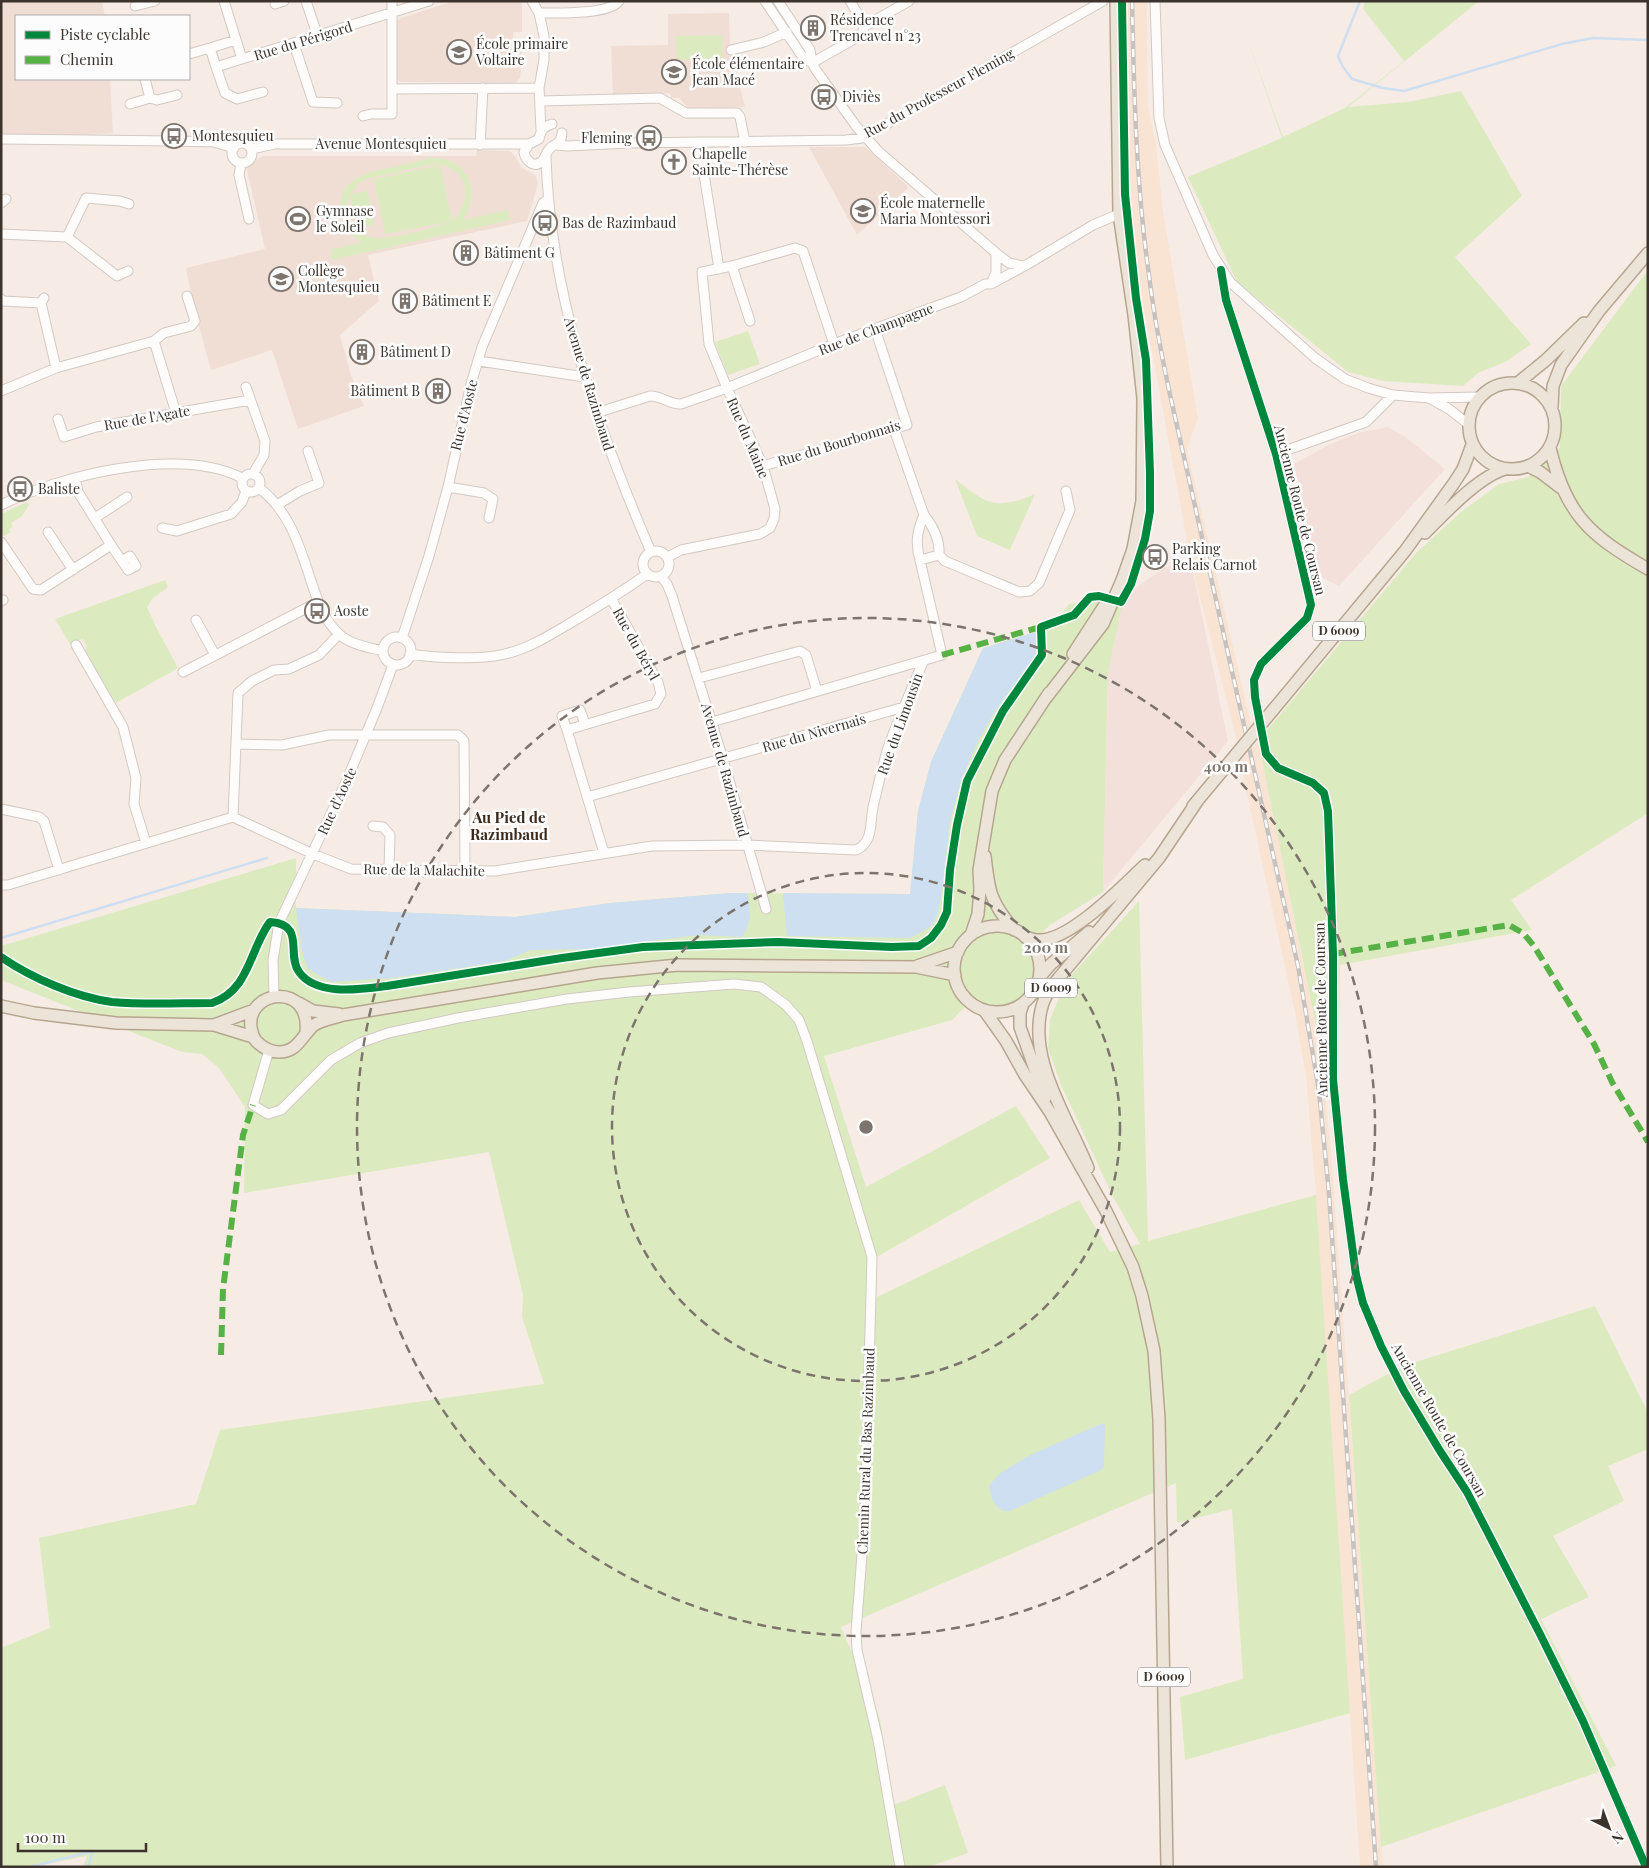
<svg xmlns="http://www.w3.org/2000/svg" width="1649" height="1868" viewBox="0 0 1649 1868" font-family="'Playfair Display',serif">
  <style>
    .built { fill: #f9e4d4 }
    .industrial { fill: #f4e0db }
    .education { fill: #f0ded5 }
    .green { fill: #dceac0; fill-rule: evenodd }
    .water { fill: #cddff0 }
    .lines { fill: none; stroke-linecap: round; stroke-linejoin: round }
    .stream { stroke: #cddff0; stroke-width: 2.5 }
    .minor-casing { stroke: #d2c9c2; stroke-width: 11 }
    .major-casing { stroke: #b6a68f; stroke-width: 14 }
    .minor { stroke: #fefcfb; stroke-width: 9 }
    .major { stroke: #ece4d8; stroke-width: 11 }
    .rail-casing { stroke: #c6c2c0; stroke-width: 4.5 }
    .rail { stroke: #fcfcfc; stroke-width: 2.5; stroke-dasharray: 8; stroke-linecap: butt }
    .major-bridge-casing { stroke: #b6a68f; stroke-width: 14; stroke-linecap: butt }
    .major-bridge { stroke: #ece4d8; stroke-width: 11 }
    .quiet { stroke: #57b246; stroke-width: 6; stroke-dasharray: 12 6; stroke-linecap: butt }
    .cycleway-casing { stroke: #fcfcfc; stroke-width: 11 }
    .cycleway { stroke: #00873e; stroke-width: 8 }
    .ring { fill: none; stroke: #7d746d; stroke-width: 2.5; stroke-dasharray: 9 6 }
    .labels { text-anchor: middle; stroke-width: 5; stroke-linejoin: round; paint-order: stroke }
    .shield { fill: #fcfcfc; stroke: #766f6a; stroke-width: 1 }
    .shield-label { font-size: 12px; font-weight: bold; fill: #3c332c }
    .poi-label { font-size: 14px; fill: #3c332c; stroke: #fcfcfc; text-anchor: start }
    .street-label { font-size: 14px; fill: #3c332c; stroke: #fcfcfc }
    .neighbourhood-label { font-size: 15px; font-weight: bold; fill: #3b291c; stroke: #fcfcfc }
    .centre { fill: #7d746d; stroke: #fcfcfc; stroke-width: 2.5 }
    .ring-label { font-size: 15px; text-anchor: middle; font-weight: bold; fill: #7d746d; stroke: #fcfcfc; stroke-width: 5; stroke-linejoin: round; paint-order: stroke }
  </style>
  <rect width="100%" height="100%" fill="#f6ece5"/>
  <path class="built" d="M1122,1H1147L1148,106L1156,144L1163,212L1198,418L1187,449L1251,724L1237,742L1191,562L1135,260L1125,148Z
    M1258,741L1317,1030L1325,1094L1331,1151L1383,1867H1360L1324,1328L1316,1195L1306,1077L1295,1013L1240,762Z"/>
  <path class="industrial" d="M1388,427L1407,438L1445,469L1339,586L1319,576L1294,464L1330,444L1361,432Z
    M1191,562L1228,741L1103,892L1108,674L1124,596L1164,568Z"/>
  <path class="education" d="M1,1H102L105,16H16V79H110L113,133L34,136L1,134Z
    M454,1H522V32H513V41H523L520,78L515,83L400,82L396,79V22L401,18Z
    M729,13L730,46L745,107L688,108L679,98H671L670,93L613,94L611,46L668,45V14Z
    M809,147H865L909,187L857,235Z
    M477,150L510,151L516,157L521,167L536,176L538,184L527,221L368,255L379,301L340,335L351,375L364,406L298,429L272,350L211,370L194,308L186,268L265,249L246,166L263,156H476Z"/>
  <path class="green" d="M1365,1H1479L1348,107L1408,102L1461,91L1522,196L1455,257L1531,344L1507,361L1478,373L1463,386L1383,381L1348,372L1237,282L1188,177L1282,138L1246,35L1283,137L1345,108L1404,61L1363,9Z
    M722,35V58L677,60L676,36Z
    M431,158C468,156 482,192 463,220L508,210L510,220L332,260L330,250L362,242C350,235 339,224 340,208C341,176 368,172 393,167C406,164 418,161 431,158ZM433,164C467,165 476,199 452,221L440,165L374,179L385,234L449,222C436,228 387,240 374,238C352,236 342,214 350,195L355,228L374,225L368,191L350,194L358,184L366,179Z
    M1648,270V813L1511,900L1532,930L1340,965L1339,1022L1317,1030L1258,741L1416,553L1461,512L1499,484L1528,477L1560,447L1561,386Z
    M748,331L760,364L728,375L715,342Z
    M955,479C987,504 995,511 1035,494L1010,550L977,536Z
    M27,502L29,505L22,516L11,523L13,527L9,529L11,532L4,536L1,532V514Z
    M165,580L168,587L153,598L147,607L156,627L178,668L116,703L84,653L87,646L83,639L70,644L55,619Z
    M1124,596L1108,674L1103,892L1050,925L1027,947C1049,986 1010,1024 974,998L952,1020L824,1056L866,1187L1016,1106L1050,1158L873,1259L875,1298L1079,1200L1110,1252L1140,1244L1112,1195L1061,1085L1048,1048L1050,1019L1067,980L1139,901L1148,1241L1316,1195L1350,1713L1185,1760L1180,1697L1243,1679L1232,1509L1177,1523L1176,1483L841,1627L880,1719L894,1805L945,1785L968,1853L928,1867H83L87,1856L31,1867H1V1648L50,1628L39,1538L196,1504L220,1430L544,1384L522,1317L523,1295L489,1152L244,1193L245,1107L219,1068L202,1054L182,1052L1,980V946L296,858V908L515,917L610,903L730,893L910,894L918,811L931,762L983,648L1052,627L1069,604Z
    M1595,1306L1648,1413V1449L1608,1466L1624,1501L1553,1536L1589,1597L1541,1619L1616,1766L1381,1847L1349,1395L1403,1366Z"/>
  <path class="water" d="M1036,632V654L998,707L980,737L961,780L949,826L942,893L937,915L932,926L910,938L787,936L783,893L910,894L918,811L931,762L983,648Z
    M730,893H747C752,908 751,925 742,937L699,935L585,949L530,950L505,961L393,978L331,982L308,969L303,955L296,908L515,917L610,903Z
    M1103,1423L1105,1426L1104,1464L1103,1468L1099,1471L1010,1511H1004C994,1507 990,1496 989,1486L999,1474L1030,1455Z"/>
  <g class="lines">
    <path class="stream" d="M1360,1L1338,56L1343,67L1352,79L1383,88L1404,91L1562,44L1593,38L1648,40
      M1,938L267,858
      M30,1867L93,1851L88,1867"/>
    <defs>
      <path id="minor" d="M224,1L242,59
        M306,1L318,37
        M532,1L539,13L544,36V60L539,88L541,130
        M765,1L802,56L812,63
        M778,1L810,50L812,63L816,70L856,126L878,151L996,253L1009,263L1023,266
        M850,1L865,26
        M1155,1L1159,118L1165,145L1213,255L1230,282L1315,358L1345,379L1368,388L1393,395L1429,398L1479,397
        M275,4L284,1
        M135,6L155,1
        M539,13C557,13 609,15 619,1
        M294,44L313,102L337,103
        M210,48L236,40
        M731,50L764,42L787,32
        M189,54L210,48L216,67L429,1
        M812,63L861,35L865,26L909,1
        M216,67L225,93L237,99L263,92
        M145,79L150,98
        M392,89L539,88
        M540,101L660,98L686,113H737L740,117L745,142
        M130,104L150,98L157,100L177,95
        M363,116L371,114H392V1
        M1,139L176,141L214,142L234,148
        M699,142L719,269
        M232 153a10 10 0 1 1 20 0a10 10 0 1 1-20 0Z
        M529,144L524,152C525,159 533,169 541,162C545,159 545,155 548,151C553,142 561,147 562,133
        M480,145L483,88
        M557,145L568,146L629,143L846,140L862,138L1103,1
        M252,149L274,144H529L539,139C541,130 543,127 552,124
        M546,157C550,295 597,426 651,552
        M241,163L239,175L249,219
        M1,203L6,199
        M1,234L67,237
        M67,237L86,198L120,201L129,204
        M67,237L117,276L128,271
        M732,266L750,321
        M1221,270L1226,300L1276,454L1311,605L1307,618L1261,664L1254,680L1255,697L1266,754L1278,768L1313,783L1324,793L1328,811L1333,954V1079L1343,1179L1356,1275L1363,1303L1381,1346L1404,1391L1440,1451L1467,1492L1540,1634L1583,1721L1646,1867
        M991,284L996,272V253
        M44,298L41,303L56,368
        M1,299L3,301L41,303
        M479,361L585,377
        M246,387L265,441L264,455L253,474
        M1,391L56,368L154,341
        M1429,398L1449,409L1468,424
        M176,413L154,341L164,333L191,326L195,321L187,296
        M596,413L650,396C663,396 670,405 681,404L727,388L834,344L961,297L985,284H991L1028,264L1093,225L1119,214
        M58,419L64,437L96,427L250,400
        M894,429L924,515
        M1276,454L1366,422L1393,395
        M763,466L907,425L875,329
        M242 483a9 9 0 1 1 18 0a9 9 0 1 1-18 0Z
        M448,487L484,493L493,499L489,518
        M259,488C289,510 300,547 311,581C317,599 324,621 340,635C352,645 368,647 383,651
        M1,505C61,475 180,446 242,478
        M277,505L300,491L319,483L308,451
        M924,515C933,526 940,540 939,555L920,560C915,543 917,531 924,515Z
        M95,518L127,497
        M162,528L177,531L231,514L242,502L246,491
        M48,532L73,570
        M1,542L33,589L41,590L111,545L78,492L75,478
        M111,545L128,570L136,566L130,556L122,561
        M643 564a13 13 0 1 1 26 0a13 13 0 1 1-26 0Z
        M939,555L945,561L1019,592L1030,591L1039,583L1070,510L1066,491
        M668,557L681,550L760,534L770,528L774,519L775,509L763,466L727,388L709,344L702,272L732,266L795,248L803,251L834,344
        M661,576L667,584L672,596L723,759L766,909
        M1,601L3,600
        M196,620L215,655
        M383 651a14 14 0 1 1 28 0a14 14 0 1 1-28 0Z
        M402,638L429,556L448,487L471,384L482,347L543,203L547,200
        M76,645L123,727L136,778L134,804L146,843
        M410,654C434,658 482,660 505,654C527,649 547,637 567,625C594,609 621,593 647,574
        M183,672L318,602
        M699,678L800,651L806,655L817,691
        M712,722L942,655L920,560
        M567,730L562,716L580,710L585,724
        M236,744L282,745L329,735H458L464,741L465,870
        M587,797L904,707
        M1,809L39,817L44,821L59,870
        M233,817L238,693L252,681L274,670L289,669L319,655L339,634
        M373,826L383,827L390,835L389,869
        M604,853L567,730L655,704L661,694L658,682L612,600
        M1,885H8L233,817L313,854L351,869L495,871L652,846L747,845L856,850C875,842 869,820 874,803C878,786 882,768 887,751C897,721 911,691 923,662
        M274,996L273,960L279,923L346,782L377,708L393,665
        M269,1050L253,1105L268,1114L281,1110L331,1060L360,1043L388,1033L458,1018L567,999L629,992L734,984L761,987L786,1005L799,1020L807,1041L872,1257L865,1516L856,1632L857,1650L878,1740L900,1867"/>
      <path id="major" d="M1519,382L1546,360L1584,323
        M1469 426a43 43 0 1 1 86 0a43 43 0 1 1-86 0Z
        M1552,407L1553,386L1561,365L1599,311L1648,253
        M1550,448C1566,515 1589,535 1648,569
        M1528,466L1540,472L1561,488
        M1425,533C1445,513 1478,477 1505,469
        M1073,654L1108,600
        M1046,698L1103,624L1122,580L1133,549L1142,501L1143,398L1134,315L1119,214L1116,1
        M1273,710L1405,551L1454,483L1463,469L1472,445
        M1193,806L1223,770
        M985,856C989,892 990,901 1014,930
        M954 969a43 43 0 1 1 86 0a43 43 0 1 1-86 0Z
        M971,935L978,914L980,890L979,870L992,791L1005,760L1049,693
        M1025,937C1029,938 1033,940 1037,940C1068,943 1123,886 1145,865
        M917,966L958,952
        M1039,978L1051,964L1089,932
        M299,1003L313,1011L339,1014
        M1023,1004L1020,1013V1027L1045,1098
        M1,1006L34,1013L116,1023L214,1025L253,1037
        M984,1010L1006,1041L1025,1075L1050,1112L1106,1211L1133,1267L1142,1296L1154,1351L1159,1419L1167,1867
        M214,1025L254,1010
        M306,1032C311,981 246,990 251,1027C252,1032 252,1036 256,1041C262,1047 270,1052 279,1052C298,1052 302,1035 314,1025C321,1020 334,1018 343,1015L597,973L678,965L916,967L955,975
        M1088,1168C1069,1120 1025,1057 1043,1003C1046,995 1051,987 1057,980L1159,858L1198,800"/>
    </defs>
    <use href="#minor" class="minor-casing"/>
    <use href="#major" class="major-casing"/>
    <use href="#minor" class="minor"/>
    <use href="#major" class="major"/>
    <defs>
      <path id="rail" d="M1132,1C1134,93 1136,185 1149,275C1154,317 1162,358 1171,399L1298,966L1319,1091L1329,1194L1376,1867"/>
    </defs>
    <use href="#rail" class="rail-casing"/>
    <use href="#rail" class="rail"/>
    <defs>
      <path id="major-bridge" d="M1223,770L1273,710"/>
    </defs>
    <use href="#major-bridge" class="major-bridge-casing"/>
    <use href="#major-bridge" class="major-bridge"/>
    <path class="quiet" d="M942,655L1044,626
      M1333,954L1509,925L1523,933L1534,946L1594,1044L1612,1082L1648,1142
      M221,1355L223,1289L243,1135L253,1105"/>
    <defs>
      <path id="cycleway" d="M1221,270L1226,300L1276,454L1311,605L1307,618L1261,664L1254,680L1255,697L1266,754L1278,768L1313,783L1324,793L1328,811L1333,954V1079L1343,1179L1356,1275L1363,1303L1381,1346L1404,1391L1440,1451L1467,1492L1540,1634L1583,1721L1646,1867
        M1,957C32,978 75,997 112,1002C145,1005 179,1003 212,1003C250,990 249,950 270,922C306,924 286,954 299,972C317,997 362,989 387,986L562,958L643,947L778,942L892,947L919,946L931,938L941,925L947,912L950,870L957,825L967,781L1003,711L1042,655L1041,627L1074,615L1090,597L1099,596L1121,602L1131,584L1145,539L1150,511V473L1146,360L1136,298L1125,194L1122,1"/>
    </defs>
    <use href="#cycleway" class="cycleway-casing"/>
    <use href="#cycleway" class="cycleway"/>
  </g>
  <g class="ring">
    <circle cx="866" cy="1127" r="254"/>
    <circle cx="866" cy="1127" r="509"/>
  </g>
  <defs>
    <symbol id="building-ring" viewBox="-11 -11 22 22"><circle r="9.5" fill="#fcfcfc" stroke="#7d746d" stroke-width="1.5"/><path d="M-4-6H4V6H1V3H-1V6H-4ZM-2.5-4.3h1.7v1.8h-1.7ZM.8-4.3h1.7v1.8H.8ZM-2.5-1h1.7V.8h-1.7ZM.8-1h1.7V.8H.8Z" fill="#7d746d"/></symbol>
    <symbol id="school-ring" viewBox="-11 -11 22 22"><circle r="9.5" fill="#fcfcfc" stroke="#7d746d" stroke-width="1.5"/><path d="M0-5L7-2L0 1L-7-2ZM-4 1L0 2.5L4 1V4Q0 6-4 4Z" fill="#7d746d"/></symbol>
    <symbol id="bus-ring" viewBox="-11 -11 22 22"><circle r="9.5" fill="#fcfcfc" stroke="#7d746d" stroke-width="1.5"/><path d="M-5-6H5V4H4V6H2V4H-2V6H-4V4H-5ZM-3.5-4V0h7V-4ZM-3.5 1.2v1.5H-2V1.2ZM2 1.2v1.5H3.5V1.2Z" fill="#7d746d"/></symbol>
    <symbol id="church-ring" viewBox="-11 -11 22 22"><circle r="9.5" fill="#fcfcfc" stroke="#7d746d" stroke-width="1.5"/><path d="M-1.2-6h2.4v3.5h3.3v2.4h-3.3V6h-2.4V-.1h-3.3v-2.4h3.3Z" fill="#7d746d"/></symbol>
    <symbol id="stadium-ring" viewBox="-11 -11 22 22"><circle r="9.5" fill="#fcfcfc" stroke="#7d746d" stroke-width="1.5"/><path d="M0-5a6.5 5 0 1 0 0 10a6.5 5 0 1 0 0-10ZM-3.5-1.8h7v3.6h-7Z" fill="#7d746d"/></symbol>
  </defs>
  <g fill-rule="evenodd">
    <use href="#building-ring" x="799" y="14" width="28" height="28"/>
    <use href="#school-ring" x="445" y="38" width="28" height="28"/>
    <use href="#school-ring" x="660" y="58" width="28" height="28"/>
    <use href="#bus-ring" x="810" y="83" width="28" height="28"/>
    <use href="#bus-ring" x="160" y="122" width="28" height="28"/>
    <use href="#bus-ring" x="635" y="124" width="28" height="28"/>
    <use href="#church-ring" x="660" y="148" width="28" height="28"/>
    <use href="#school-ring" x="849" y="197" width="28" height="28"/>
    <use href="#stadium-ring" x="284" y="205" width="28" height="28"/>
    <use href="#bus-ring" x="531" y="209" width="28" height="28"/>
    <use href="#building-ring" x="452" y="239" width="28" height="28"/>
    <use href="#school-ring" x="267" y="265" width="28" height="28"/>
    <use href="#building-ring" x="391" y="287" width="28" height="28"/>
    <use href="#building-ring" x="348" y="338" width="28" height="28"/>
    <use href="#building-ring" x="424" y="377" width="28" height="28"/>
    <use href="#bus-ring" x="6" y="475" width="28" height="28"/>
    <use href="#bus-ring" x="1141" y="543" width="28" height="28"/>
    <use href="#bus-ring" x="303" y="597" width="28" height="28"/>
  </g>
  <g class="labels">
    <g class="shield">
      <rect x="1313" y="621.5" width="52" height="19" rx="4"/>
      <rect x="1025" y="978.5" width="52" height="19" rx="4"/>
      <rect x="1138" y="1667.5" width="52" height="19" rx="4"/>
    </g>
    <g class="shield-label">
      <text x="1339" y="635">D 6009</text>
      <text x="1051" y="992">D 6009</text>
      <text x="1164" y="1681">D 6009</text>
    </g>
    <g class="poi-label">
      <text x="830" y="25">Résidence<tspan x="830" dy="16">Trencavel n°23</tspan></text>
      <text x="476" y="49">École primaire<tspan x="476" dy="16">Voltaire</tspan></text>
      <text x="692" y="69">École élémentaire<tspan x="692" dy="16">Jean Macé</tspan></text>
      <text x="842" y="102">Diviès</text>
      <text x="192" y="141">Montesquieu</text>
      <text x="632" y="143" text-anchor="end">Fleming</text>
      <text x="692" y="159">Chapelle<tspan x="692" dy="16">Sainte-Thérèse</tspan></text>
      <text x="880" y="208">École maternelle<tspan x="880" dy="16">Maria Montessori</tspan></text>
      <text x="316" y="216">Gymnase<tspan x="316" dy="16">le Soleil</tspan></text>
      <text x="562" y="228">Bas de Razimbaud</text>
      <text x="484" y="258">Bâtiment G</text>
      <text x="298" y="276">Collège<tspan x="298" dy="16">Montesquieu</tspan></text>
      <text x="422" y="306">Bâtiment E</text>
      <text x="380" y="357">Bâtiment D</text>
      <text x="420" y="396" text-anchor="end">Bâtiment B</text>
      <text x="38" y="494">Baliste</text>
      <text x="1172" y="554">Parking<tspan x="1172" dy="16">Relais Carnot</tspan></text>
      <text x="334" y="616">Aoste</text>
    </g>
    <g class="street-label">
      <text transform="translate(303 41) rotate(-17)" y="5">Rue du Périgord</text>
      <text transform="translate(939 93) rotate(-29)" y="5">Rue du Professeur Fleming</text>
      <text x="381" y="149">Avenue Montesquieu</text>
      <text transform="translate(876 329) rotate(-21)" y="5">Rue de Champagne</text>
      <text transform="translate(589 384) rotate(73)" y="5">Avenue de Razimbaud</text>
      <text transform="translate(464 415) rotate(-76)" y="5">Rue d'Aoste</text>
      <text transform="translate(147 418) rotate(-10)" y="5">Rue de l'Agate</text>
      <text transform="translate(748 438) rotate(67)" y="5">Rue du Maine</text>
      <text transform="translate(839 443) rotate(-17)" y="5">Rue du Bourbonnais</text>
      <text transform="translate(1300 510) rotate(76)" y="5">Ancienne Route de Coursan</text>
      <text transform="translate(636 644) rotate(61)" y="5">Rue du Béryl</text>
      <text transform="translate(900 724) rotate(-70)" y="5">Rue du Limousin</text>
      <text transform="translate(814 733) rotate(-16)" y="5">Rue du Nivernais</text>
      <text transform="translate(725 770) rotate(74)" y="5">Avenue de Razimbaud</text>
      <text transform="translate(337 801) rotate(-65)" y="5">Rue d'Aoste</text>
      <text transform="translate(424 870) rotate(1)" y="5">Rue de la Malachite</text>
      <text transform="translate(1321 1010) rotate(-91)" y="5">Ancienne Route de Coursan</text>
      <text transform="translate(1439 1420) rotate(60)" y="5">Ancienne Route de Coursan</text>
      <text transform="translate(866 1451) rotate(-88)" y="5">Chemin Rural du Bas Razimbaud</text>
    </g>
    <g class="neighbourhood-label">
      <text x="509" y="823">Au Pied de<tspan x="509" dy="17">Razimbaud</tspan></text>
    </g>
  </g>
  <circle cx="866" cy="1127" r="8" class="centre"/>
  <g class="ring-label">
    <text x="1226" y="772">400 m</text>
    <text x="1046" y="953">200 m</text>
  </g>
  <rect width="1649" height="1868" fill="none" stroke="#3c332c" stroke-width="5"/>
  <rect x="15" y="15" width="175" height="65" fill="#fcfcfc" stroke="#afaca9"/>
  <rect x="25" y="31" width="25" height="8" fill="#00873e" stroke="#afaca9"/>
  <text x="60" y="40" font-size="15" fill="#3c332c">Piste cyclable</text>
  <rect x="25" y="56" width="25" height="8" fill="#57b246" stroke="#afaca9"/>
  <text x="60" y="65" font-size="15" fill="#3c332c">Chemin</text>
  <g transform="translate(1609 1828) rotate(138)" stroke="#fcfcfc" stroke-width="4" paint-order="stroke">
  <path d="M0-4L9 19L0 12L-9 19Z" fill="#3c332c"/>
  <text y="-8" font-size="14" font-weight="bold" text-anchor="middle" fill="#3c332c">N</text>
  </g>
  <path d="M18 1843v8h128v-8" fill="none" stroke="#3c332c" stroke-width="2.5"/>
  <text x="25" y="1843" font-size="15" fill="#3c332c" stroke="#fcfcfc" stroke-width="4" paint-order="stroke">100 m</text>
</svg>
